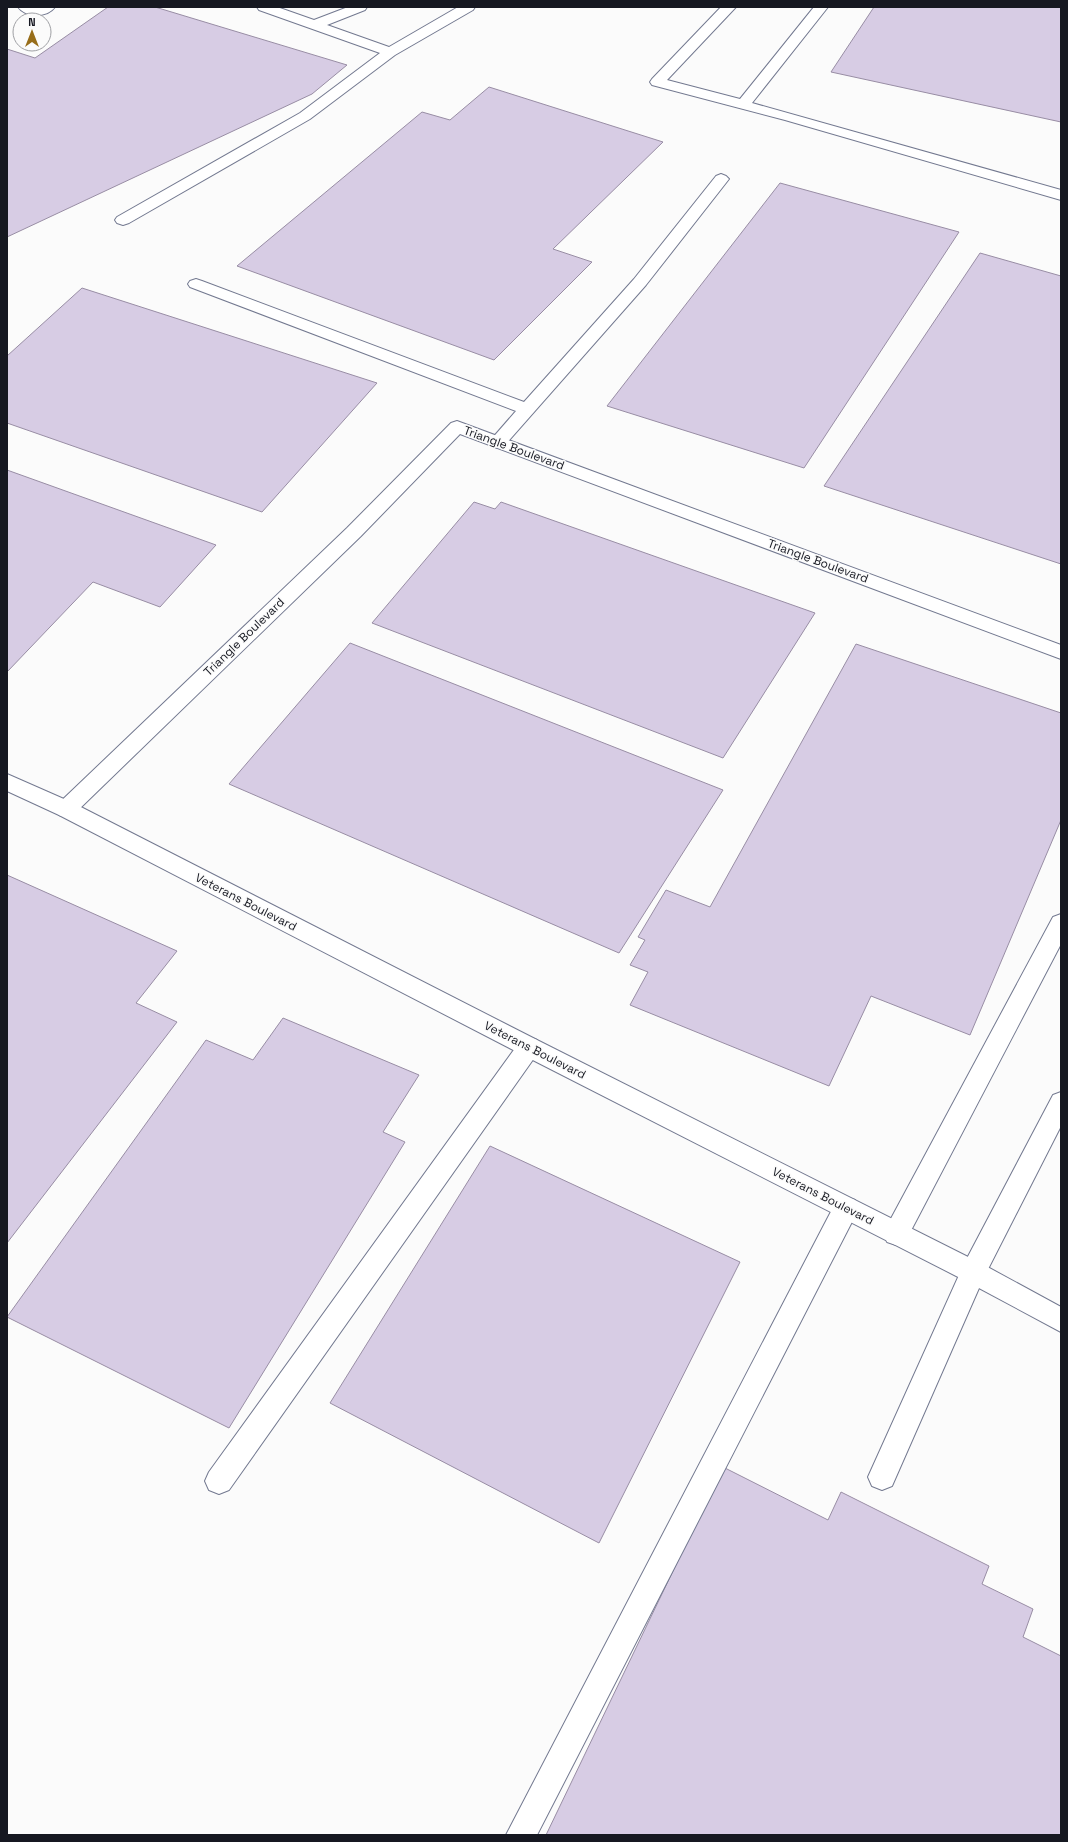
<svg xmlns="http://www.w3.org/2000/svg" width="1068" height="1842" viewBox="0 0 1068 1842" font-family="'Space Grotesk',sans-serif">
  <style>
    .building { fill: #d7cce4; stroke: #988da4 }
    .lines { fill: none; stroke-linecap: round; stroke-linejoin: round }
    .service-casing { stroke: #737990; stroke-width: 2 }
    .minor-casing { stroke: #737990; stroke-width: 2 }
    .tertiary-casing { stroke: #737990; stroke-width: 2 }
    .service { fill: #fff; fill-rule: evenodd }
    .minor { fill: #fff; fill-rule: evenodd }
    .tertiary { fill: #fff; fill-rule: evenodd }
    .labels { text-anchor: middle; stroke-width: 3; stroke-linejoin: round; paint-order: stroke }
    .street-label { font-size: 12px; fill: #161821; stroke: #fbfbfb }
  </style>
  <rect width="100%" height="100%" fill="#fbfbfb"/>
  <path class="building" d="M108,7H155L347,65L312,94L7,237V49L35,58Z
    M874,7H1061V122L831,72Z
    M489,87L663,142L553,249L592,262L494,360L237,266L422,112L450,120Z
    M780,183L959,232L804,468L607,406Z
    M980,253L1061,276V564L824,486Z
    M82,288L377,383L262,512L7,423V356Z
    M7,470L216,545L160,607L93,582L7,672Z
    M474,502L495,509L501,502L815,613L723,758L372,623Z
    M350,643L723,790L619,953L229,784Z
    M856,644L1061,713V820L970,1035L871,996L829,1086L630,1005L648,972L630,965L645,940L638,937L666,890L710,907Z
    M7,875L177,951L136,1003L177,1022L7,1243Z
    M283,1018L419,1075L383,1132L405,1142L229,1428L7,1317L206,1040L253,1060Z
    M490,1146L740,1262L599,1543L330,1403Z
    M723,1467L828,1520L841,1492L989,1566L982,1584L1033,1609L1023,1637L1061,1656V1835H546Z"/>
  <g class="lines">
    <defs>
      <path id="service" d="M257,7H277L314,20L348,7H367L365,10L327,25L389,47L458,7H475L473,10L395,55L310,119L129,223L123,225L117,223L115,220L117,217L300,113L380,53L259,10Z
        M721,7H736L667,80L740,99L814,7H828L752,103L1061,190V200L785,120L652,85L650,82L652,79Z
        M721,174L726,176L729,179L646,285L504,446L498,448L492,446L489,442L516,411L190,287L188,284L190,281L196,279L202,281L524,402L634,279L716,176Z
        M1061,914V944L905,1242L896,1245L887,1242L884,1234L887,1226L1053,917Z
        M529,1037L537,1040L541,1047L537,1054L229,1490L219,1494L209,1490L205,1481L209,1472L521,1040Z
        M1061,1092V1126L983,1279L892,1486L882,1490L872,1486L868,1477L964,1264L1053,1095Z
        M846,1197L855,1200L858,1208L855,1216L537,1835H506L837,1200Z"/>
      <path id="minor" d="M18,7H55C47,18 26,18 18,7Z
        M457,421L1061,645V659L460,434L361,536L73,815L66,817L59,815L56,809L59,803L347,528L451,423Z"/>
      <path id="tertiary" d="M7,774L73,803L537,1040L982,1264L1061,1307V1332L964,1280L521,1054L59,815L7,791Z"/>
    </defs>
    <use href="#service" class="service-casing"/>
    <use href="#minor" class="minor-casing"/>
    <use href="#tertiary" class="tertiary-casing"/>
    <use href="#service" class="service"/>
    <use href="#minor" class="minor"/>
    <use href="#tertiary" class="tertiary"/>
  </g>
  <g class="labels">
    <g class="street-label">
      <text transform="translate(514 448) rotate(20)" y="4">Triangle Boulevard</text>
      <text transform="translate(818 561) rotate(20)" y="4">Triangle Boulevard</text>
      <text transform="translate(244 637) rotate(-44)" y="4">Triangle Boulevard</text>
      <text transform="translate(246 902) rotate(27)" y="4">Veterans Boulevard</text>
      <text transform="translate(535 1050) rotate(27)" y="4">Veterans Boulevard</text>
      <text transform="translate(823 1196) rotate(27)" y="4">Veterans Boulevard</text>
    </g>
  </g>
  <rect width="1068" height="1842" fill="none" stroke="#161821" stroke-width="16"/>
  <g transform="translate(32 32)"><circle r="19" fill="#fbfbfb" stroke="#9fa0a4"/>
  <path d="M0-3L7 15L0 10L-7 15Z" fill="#976d19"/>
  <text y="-6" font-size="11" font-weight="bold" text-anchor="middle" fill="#161821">N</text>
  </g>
</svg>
